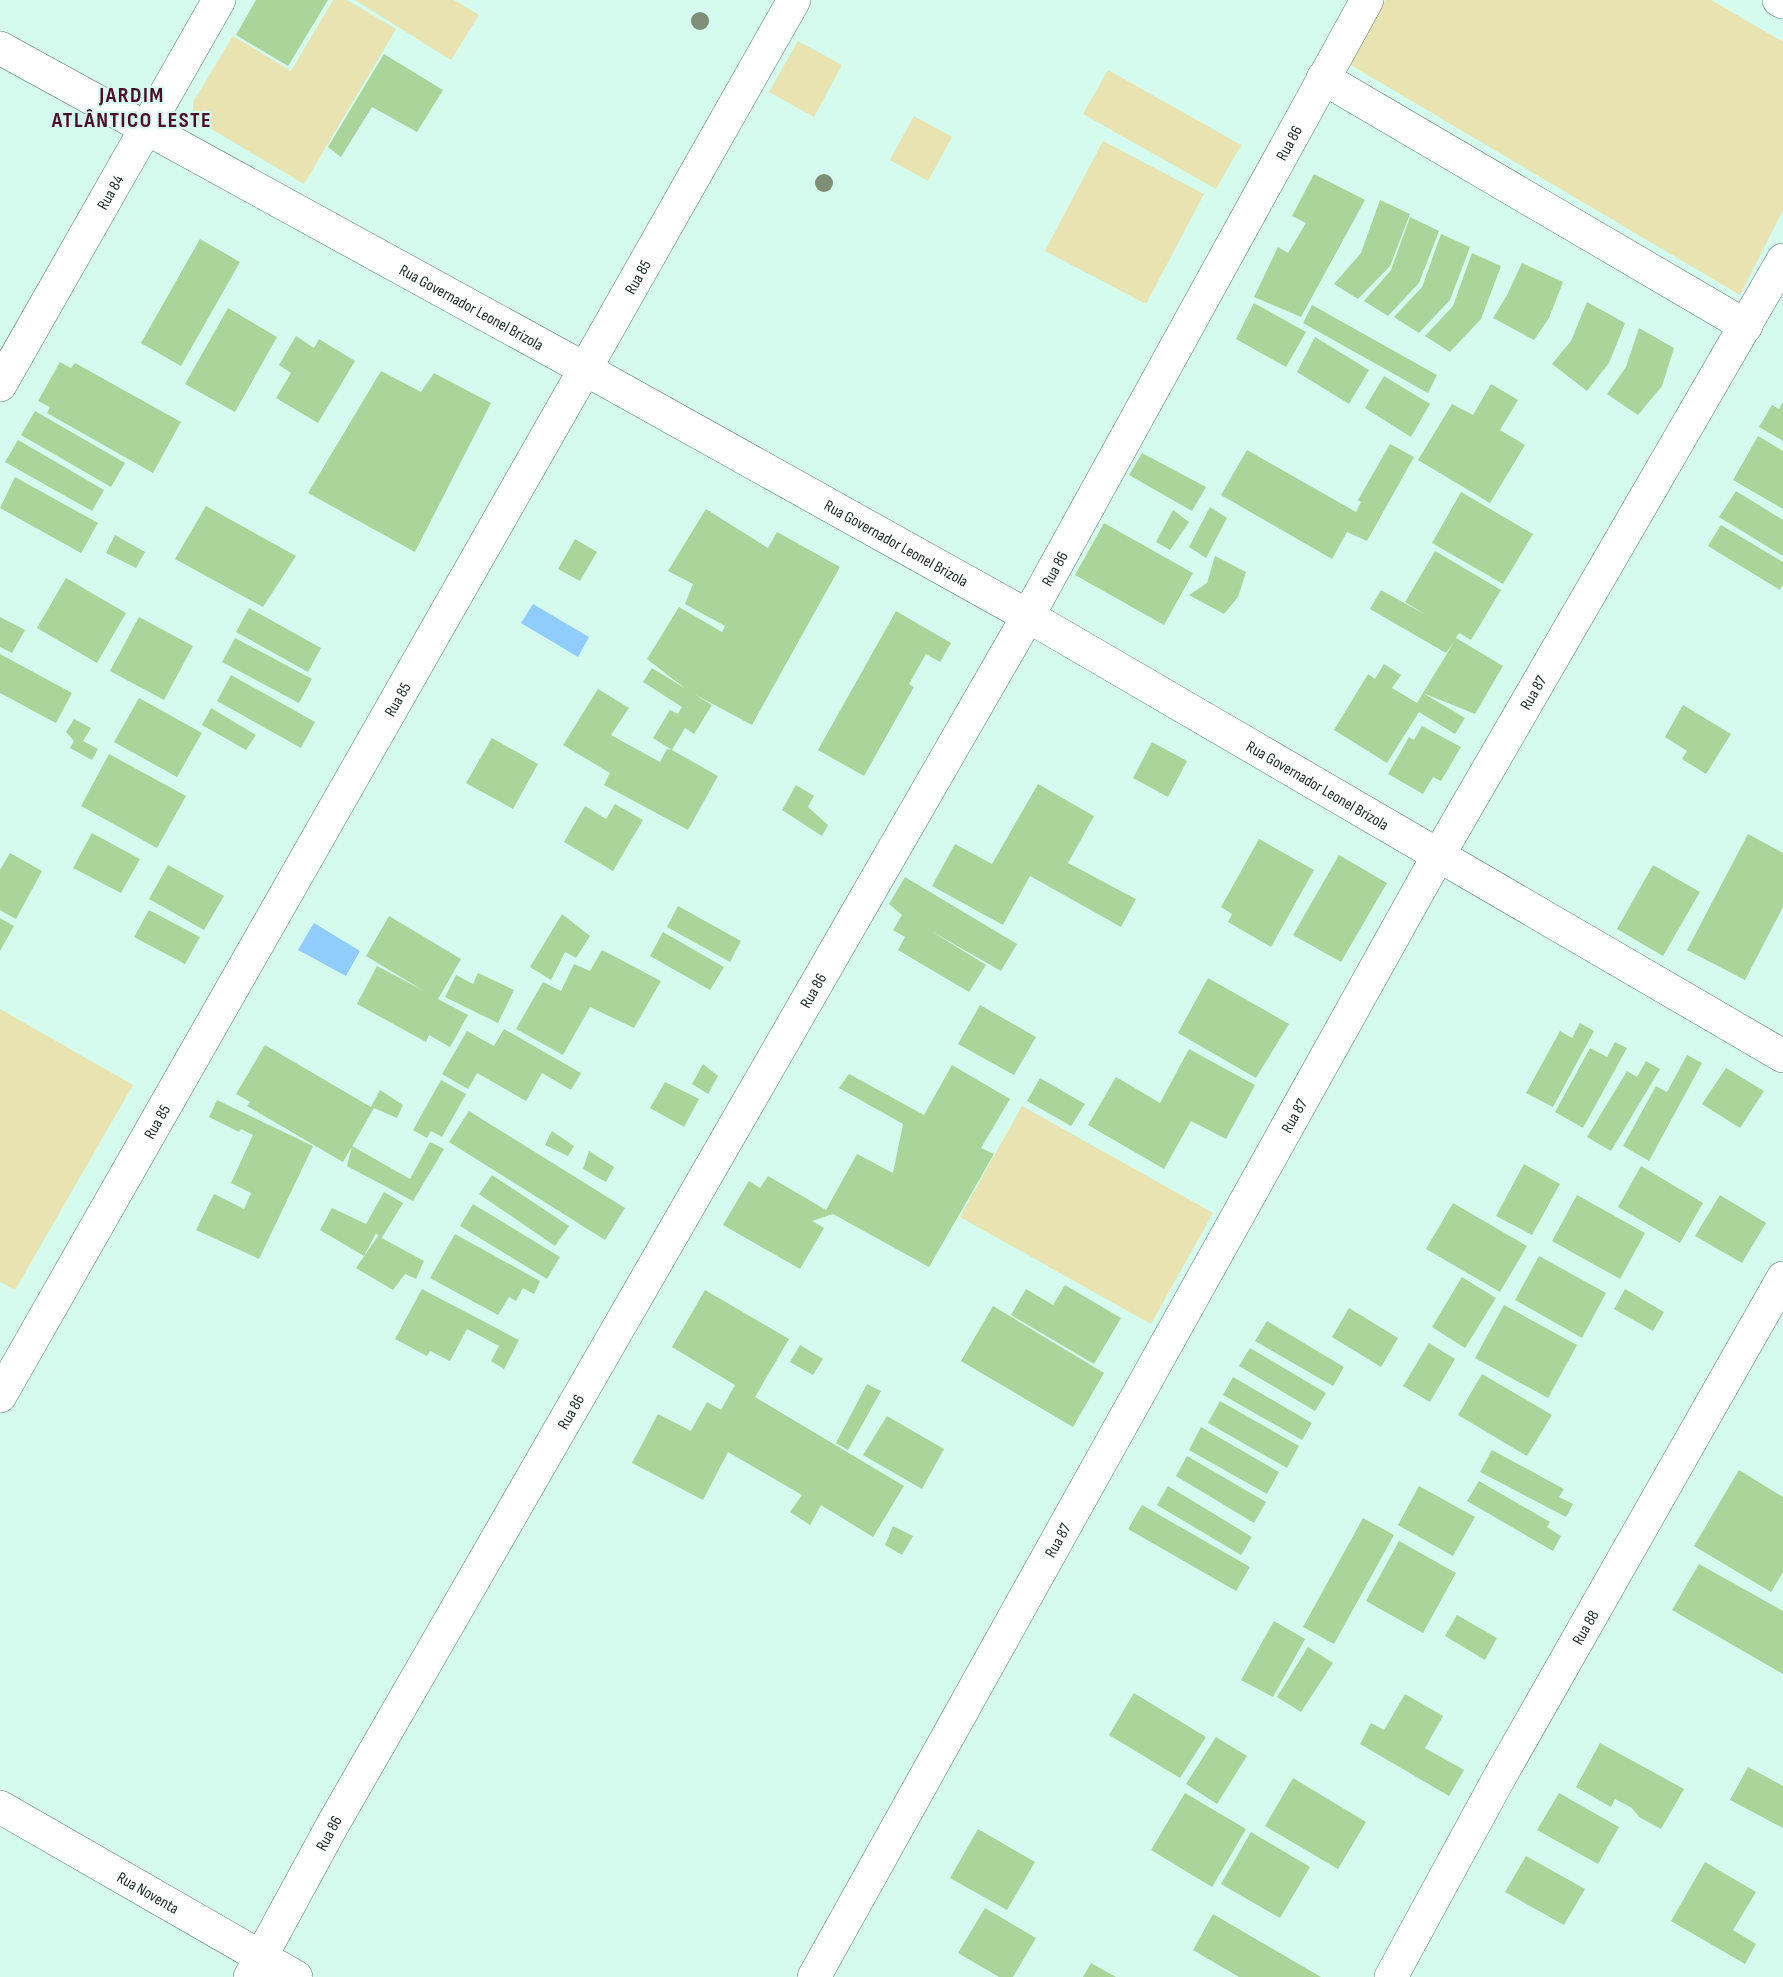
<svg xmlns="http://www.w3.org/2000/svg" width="1783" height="1977" viewBox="0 0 1783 1977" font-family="'Sofia Sans Condensed',sans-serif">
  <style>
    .green { fill: #e8e3b0 }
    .water { fill: #90cdfd }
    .building { fill: #a9d59b }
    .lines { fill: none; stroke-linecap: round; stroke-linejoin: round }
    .street-casing { stroke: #587b70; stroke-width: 34 }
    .street { stroke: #fff; stroke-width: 33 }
    .tree { fill: #7f8f77 }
    .labels { text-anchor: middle; stroke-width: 4.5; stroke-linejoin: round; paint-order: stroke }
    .street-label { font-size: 16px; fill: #192823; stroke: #d4fbee }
    .district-label { font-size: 22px; font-weight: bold; letter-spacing: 1.5px; fill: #4d0b29; stroke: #d4fbee }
  </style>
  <rect width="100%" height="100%" fill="#d4fbee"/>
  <path class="green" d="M333,0H347L396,29L304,184L193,118V102L233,36L291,71Z
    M355,0H454L479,15L451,60Z
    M1385,0H1711L1783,42V210L1740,295L1349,64Z
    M798,41L842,65L814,117L769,92Z
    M1108,70L1241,145L1216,189L1083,114Z
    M914,116L952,137L928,181L890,160Z
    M1103,141L1204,194L1146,304L1045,251Z
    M0,1009L133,1085L15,1290L0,1282Z
    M1022,1106L1213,1213L1151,1324L960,1217Z"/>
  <path class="water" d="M533,604L589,637L578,657L521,623Z
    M314,923L360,951L346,976L298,950Z"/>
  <path class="building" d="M256,0H328L288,66L236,35Z
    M384,54L443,90L417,132L372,107L341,157L328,147Z
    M1314,174L1365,200L1301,317L1254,297L1278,247L1288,253L1306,223L1292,216Z
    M1380,200L1410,214L1390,266L1358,299L1334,284L1361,253Z
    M1410,217L1439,231L1419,283L1388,316L1364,301L1391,270Z
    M1441,234L1470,247L1450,300L1419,333L1394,317L1422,287Z
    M200,239L240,262L181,366L141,343Z
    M1472,253L1501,266L1481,319L1450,352L1425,336L1453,306Z
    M1522,263L1563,282L1549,318L1534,340L1493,318L1507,295Z
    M1587,302L1625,323L1609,363L1587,391L1552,364L1571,341Z
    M1254,303L1306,332L1286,367L1236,339Z
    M1312,305L1437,375L1428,393L1303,323Z
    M228,308L277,337L235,412L185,384Z
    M1639,328L1674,348L1662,386L1638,415L1607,394L1626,367Z
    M296,336L314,348L319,339L355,361L318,423L276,398L291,373L279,365Z
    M1315,337L1369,370L1349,404L1297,372Z
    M60,362L71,368L75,363L181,422L153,473L47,413L50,407L38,401Z
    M381,371L421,392L434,373L491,403L415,552L308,493Z
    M1384,376L1430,404L1411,437L1365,408Z
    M1491,384L1518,400L1500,430L1525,445L1490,503L1418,460L1452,404L1473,415Z
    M1783,402V441L1759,427L1772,405L1779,409Z
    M35,411L125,463L111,487L21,435Z
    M1758,436L1783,451V509L1733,480Z
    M18,440L104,490L92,511L5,462Z
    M1390,444L1414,457L1367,541L1347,532L1332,559L1221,495L1247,450L1356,512L1361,502L1358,500Z
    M1142,453L1206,487L1192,511L1129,475Z
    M15,477L98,523L81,553L0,508Z
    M1736,491L1783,520V556L1719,517Z
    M1461,492L1533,534L1503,584L1432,543Z
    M206,506L296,556L263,607L175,559Z
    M1210,507L1227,518L1206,558L1189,547Z
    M706,509L768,548L777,532L840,567L752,725L694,694L712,705L694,734L685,728L672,750L718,776L688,830L604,785L610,773L563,745L598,689L629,708L611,735L660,762L667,749L672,750L653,738L670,710L678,714L682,707L643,682L652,668L686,689L647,659L679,607L722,632L725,626L685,604L693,584L668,571Z
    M1173,510L1189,522L1170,550L1156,542Z
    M1104,523L1193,573L1164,625L1075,575Z
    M1721,525L1783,562V584L1780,590L1708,546Z
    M115,535L145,552L136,568L106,553Z
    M575,539L597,552L580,581L558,569Z
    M1435,551L1501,590L1471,640L1459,633L1456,638L1503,666L1475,714L1423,693L1454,642L1446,653L1370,609L1381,590L1426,615L1405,602Z
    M1215,556L1246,572L1238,597L1224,614L1189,595L1207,583Z
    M66,578L126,613L97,663L37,628Z
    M249,608L321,648L308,672L236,632Z
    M896,611L951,643L940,662L926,654L909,684L914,687L864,776L818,750Z
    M0,617L25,630L12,653L0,647Z
    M139,617L193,646L164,700L110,671Z
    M235,638L312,679L299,703L222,662Z
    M0,654L72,693L56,723L0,693Z
    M1384,664L1401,675L1392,688L1417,703L1423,693L1465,718L1455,734L1419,712L1387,763L1334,730L1368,674L1375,679Z
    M231,675L315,722L301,748L217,701Z
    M139,698L202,733L177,777L114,742Z
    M1683,705L1731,734L1706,774L1682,759L1687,751L1665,737Z
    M211,708L256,735L246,750L202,725Z
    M74,719L91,728L83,741L98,749L92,760L70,748L74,741L66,732Z
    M1422,726L1461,747L1441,781L1433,777L1423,794L1388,774L1409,737L1414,740Z
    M492,738L538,764L513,809L466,783Z
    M1152,742L1187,761L1168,797L1133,778Z
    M109,754L186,796L157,848L81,806Z
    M1038,784L1094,816L1068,863L1136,899L1121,927L1030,876L1003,925L932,886L955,844L992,864Z
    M796,785L814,796L808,807L828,825L822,836L782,810Z
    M615,804L643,820L613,871L564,842L585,806L606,819Z
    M92,833L140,859L121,893L73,868Z
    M1748,834L1783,853V907L1745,980L1687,950Z
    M1259,839L1314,870L1271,947L1228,922L1232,914L1221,907Z
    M10,853L42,871L16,919L0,910V870Z
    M1339,855L1387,883L1341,962L1293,935Z
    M168,865L224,896L204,930L149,899Z
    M1653,865L1700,892L1663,956L1617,929Z
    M905,877L1017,944L1001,971L931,931L986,965L969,992L898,950L905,937L893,930L902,915L889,904Z
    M678,906L741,941L730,962L667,927Z
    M149,910L200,937L185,964L134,937Z
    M562,914L590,936L576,958L565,952L551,980L530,967Z
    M389,916L461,959L438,999L468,1015L450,1047L429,1035L426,1042L357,1004L377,966L424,991L366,956Z
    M0,918L14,926L0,951Z
    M663,932L724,967L710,990L650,956Z
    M602,950L661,981L634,1028L590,1007L563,1055L516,1029L543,982L561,991L574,964L590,971Z
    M478,973L514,990L498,1023L445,997L456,975L473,984Z
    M1208,978L1289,1024L1256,1078L1178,1033Z
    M980,1005L1036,1037L1014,1075L958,1044Z
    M1580,1023L1594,1031L1553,1107L1526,1093L1560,1031L1572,1038Z
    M504,1029L581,1073L571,1090L542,1073L526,1101L477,1073L468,1089L442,1074L467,1031L494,1046Z
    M1615,1042L1627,1048L1583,1128L1555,1112L1590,1048L1607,1057Z
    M265,1045L371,1107L380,1090L403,1105L397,1118L374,1108L343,1162L247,1106L250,1102L236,1094Z
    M1189,1049L1255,1085L1226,1139L1191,1121L1164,1169L1088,1125L1116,1077L1160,1103Z
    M1687,1055L1702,1063L1649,1161L1623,1146L1656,1086L1667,1092Z
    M1646,1061L1660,1069L1611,1151L1587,1137L1627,1071L1637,1077Z
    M703,1064L718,1076L708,1094L692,1084Z
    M952,1065L1010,1099L981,1148L994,1154L929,1267L833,1214L812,1221L824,1228L800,1269L723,1225L749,1181L760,1188L768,1176L826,1210L857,1154L893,1173L903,1124L839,1088L849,1074L924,1115Z
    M1726,1068L1764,1091L1740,1128L1702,1104Z
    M1040,1078L1085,1104L1071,1126L1027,1101Z
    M441,1080L466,1094L442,1137L431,1131L427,1138L413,1130Z
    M665,1082L699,1099L684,1127L650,1108Z
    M217,1100L313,1146L259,1259L196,1230L214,1194L244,1209L251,1193L231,1183L253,1135L241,1129L239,1132L209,1117Z
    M469,1111L625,1208L605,1240L449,1142Z
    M552,1131L574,1146L568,1156L545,1145Z
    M430,1142L444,1149L413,1201L347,1166L352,1146L410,1179Z
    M589,1151L614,1167L606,1182L583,1169Z
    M1524,1164L1560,1184L1532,1235L1496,1216Z
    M1641,1166L1703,1203L1680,1243L1618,1207Z
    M492,1175L569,1226L555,1246L479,1194Z
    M384,1192L403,1203L381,1239L376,1233L364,1256L320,1230L332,1208L366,1224Z
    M1577,1195L1645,1233L1620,1279L1552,1241Z
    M1720,1195L1766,1223L1742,1263L1695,1236Z
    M1453,1203L1527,1246L1500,1292L1426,1249Z
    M473,1204L560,1257L547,1279L460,1226Z
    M455,1234L540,1281L534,1294L523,1288L516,1301L509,1297L498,1315L430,1278Z
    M378,1236L424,1261L416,1279L405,1274L393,1290L356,1268Z
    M1539,1256L1606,1293L1582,1338L1515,1300Z
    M1462,1277L1496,1298L1465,1348L1432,1327Z
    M1065,1285L1121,1318L1094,1364L1011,1315L1026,1289L1053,1305Z
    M422,1289L519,1340L504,1369L491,1361L499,1346L467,1329L450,1361L430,1351L427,1356L395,1339Z
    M1625,1289L1664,1312L1653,1331L1614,1309Z
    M705,1290L789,1339L755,1397L904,1486L873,1537L821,1505L810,1525L790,1512L802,1495L728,1452L703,1500L632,1463L658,1414L691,1431L707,1402L721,1410L735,1385L672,1347Z
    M1504,1305L1577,1345L1548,1398L1475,1358Z
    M993,1306L1104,1373L1073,1427L961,1361Z
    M1349,1308L1398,1338L1381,1367L1332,1337Z
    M1267,1321L1344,1367L1333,1386L1255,1341Z
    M1429,1343L1455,1359L1430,1402L1403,1386Z
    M800,1345L823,1359L813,1375L790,1362Z
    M1250,1348L1326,1393L1315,1411L1239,1366Z
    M1482,1374L1552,1415L1527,1456L1458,1415Z
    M1233,1377L1312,1423L1302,1440L1223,1395Z
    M867,1384L881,1391L848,1450L836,1443Z
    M1220,1401L1299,1446L1287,1468L1208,1423Z
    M887,1416L944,1449L922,1489L863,1455Z
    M1201,1427L1279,1472L1267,1494L1189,1450Z
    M1492,1450L1564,1489L1559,1497L1573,1504L1566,1517L1480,1472Z
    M1187,1456L1266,1502L1254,1523L1176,1476Z
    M1739,1470L1783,1497V1572L1771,1592L1694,1546Z
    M1479,1481L1550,1522L1547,1527L1561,1536L1553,1551L1467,1501Z
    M1168,1486L1252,1537L1241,1555L1157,1505Z
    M1419,1486L1475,1517L1453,1556L1398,1525Z
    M1142,1505L1250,1567L1236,1591L1128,1529Z
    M1363,1518L1394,1535L1334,1644L1303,1627Z
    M893,1526L913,1536L902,1555L885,1545Z
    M1399,1541L1456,1573L1423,1633L1366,1601Z
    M1699,1564L1783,1611V1674L1672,1610Z
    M1457,1615L1497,1638L1485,1660L1445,1636Z
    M1274,1621L1305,1639L1273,1697L1241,1680Z
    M1308,1647L1333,1663L1301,1712L1277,1697Z
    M1134,1693L1206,1737L1180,1778L1109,1735Z
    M1405,1694L1443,1716L1425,1748L1464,1770L1449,1796L1360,1744L1371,1723L1384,1730Z
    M1216,1737L1247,1756L1217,1804L1186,1784Z
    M1600,1743L1684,1789L1661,1829L1639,1817L1632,1808L1615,1799L1611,1807L1576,1787Z
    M1748,1767L1783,1786V1828L1730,1800Z
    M1293,1778L1366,1822L1338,1869L1265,1826Z
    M1185,1793L1246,1829L1212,1887L1151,1850Z
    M1559,1793L1619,1827L1598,1864L1537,1830Z
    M978,1829L1035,1862L1007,1910L950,1878Z
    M1251,1832L1310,1867L1280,1918L1221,1884Z
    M1526,1856L1585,1889L1564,1925L1505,1892Z
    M1705,1862L1756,1892L1733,1930L1756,1944L1745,1964L1671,1921Z
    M985,1908L1036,1938L1013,1977H999L958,1953Z
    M1213,1914L1321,1977H1239L1193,1950Z
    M1091,1963L1116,1977H1083Z"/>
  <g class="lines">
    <defs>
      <g id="street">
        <path d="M1779,0L1783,2"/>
        <path id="s1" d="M0,48L585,369L1028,616L1783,1056"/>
        <path d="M1323,78L1746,326"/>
        <path id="s2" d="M0,385L219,0"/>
        <path id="s3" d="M0,1396L585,369L794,0"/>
        <path id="s4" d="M0,1807L296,1977"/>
        <path id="s5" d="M250,1977L333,1824L1028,616L1367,0"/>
        <path id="s6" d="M814,1977L1438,856L1783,260"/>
        <path id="s7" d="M1391,1977L1498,1780L1783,1278"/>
      </g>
    </defs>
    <use href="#street" class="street-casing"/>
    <use href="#street" class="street"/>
  </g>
  <g class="tree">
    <circle cx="700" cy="21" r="9"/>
    <circle cx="824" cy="183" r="9"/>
  </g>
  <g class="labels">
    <g class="street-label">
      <text dy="6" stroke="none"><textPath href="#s5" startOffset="2108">Rua 86</textPath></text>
      <text dy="6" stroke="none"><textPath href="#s2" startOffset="222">Rua 84</textPath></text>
      <text dy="6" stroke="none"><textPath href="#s3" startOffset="1288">Rua 85</textPath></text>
      <text dy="6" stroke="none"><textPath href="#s1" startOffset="538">Rua Governador Leonel Brizola</textPath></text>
      <text dy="6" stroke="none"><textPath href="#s1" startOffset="1024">Rua Governador Leonel Brizola</textPath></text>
      <text dy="6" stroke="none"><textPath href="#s5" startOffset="1622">Rua 86</textPath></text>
      <text dy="6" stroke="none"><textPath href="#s6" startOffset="1472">Rua 87</textPath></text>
      <text dy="6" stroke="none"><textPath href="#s3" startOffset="802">Rua 85</textPath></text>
      <text dy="6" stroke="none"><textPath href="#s1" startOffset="1510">Rua Governador Leonel Brizola</textPath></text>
      <text dy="6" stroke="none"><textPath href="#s5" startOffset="1136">Rua 86</textPath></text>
      <text dy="6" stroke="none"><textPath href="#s6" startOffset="986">Rua 87</textPath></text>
      <text dy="6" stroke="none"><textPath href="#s3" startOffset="316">Rua 85</textPath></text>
      <text dy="6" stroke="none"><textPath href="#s5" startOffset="650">Rua 86</textPath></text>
      <text dy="6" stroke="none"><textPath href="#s6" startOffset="500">Rua 87</textPath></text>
      <text dy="6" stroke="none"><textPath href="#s7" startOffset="400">Rua 88</textPath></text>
      <text dy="6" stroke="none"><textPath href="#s5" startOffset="164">Rua 86</textPath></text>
      <text dy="6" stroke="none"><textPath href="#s4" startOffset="171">Rua Noventa</textPath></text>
    </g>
    <g class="district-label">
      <text x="132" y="102">JARDIM<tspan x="132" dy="25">ATLÂNTICO LESTE</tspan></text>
    </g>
  </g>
</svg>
